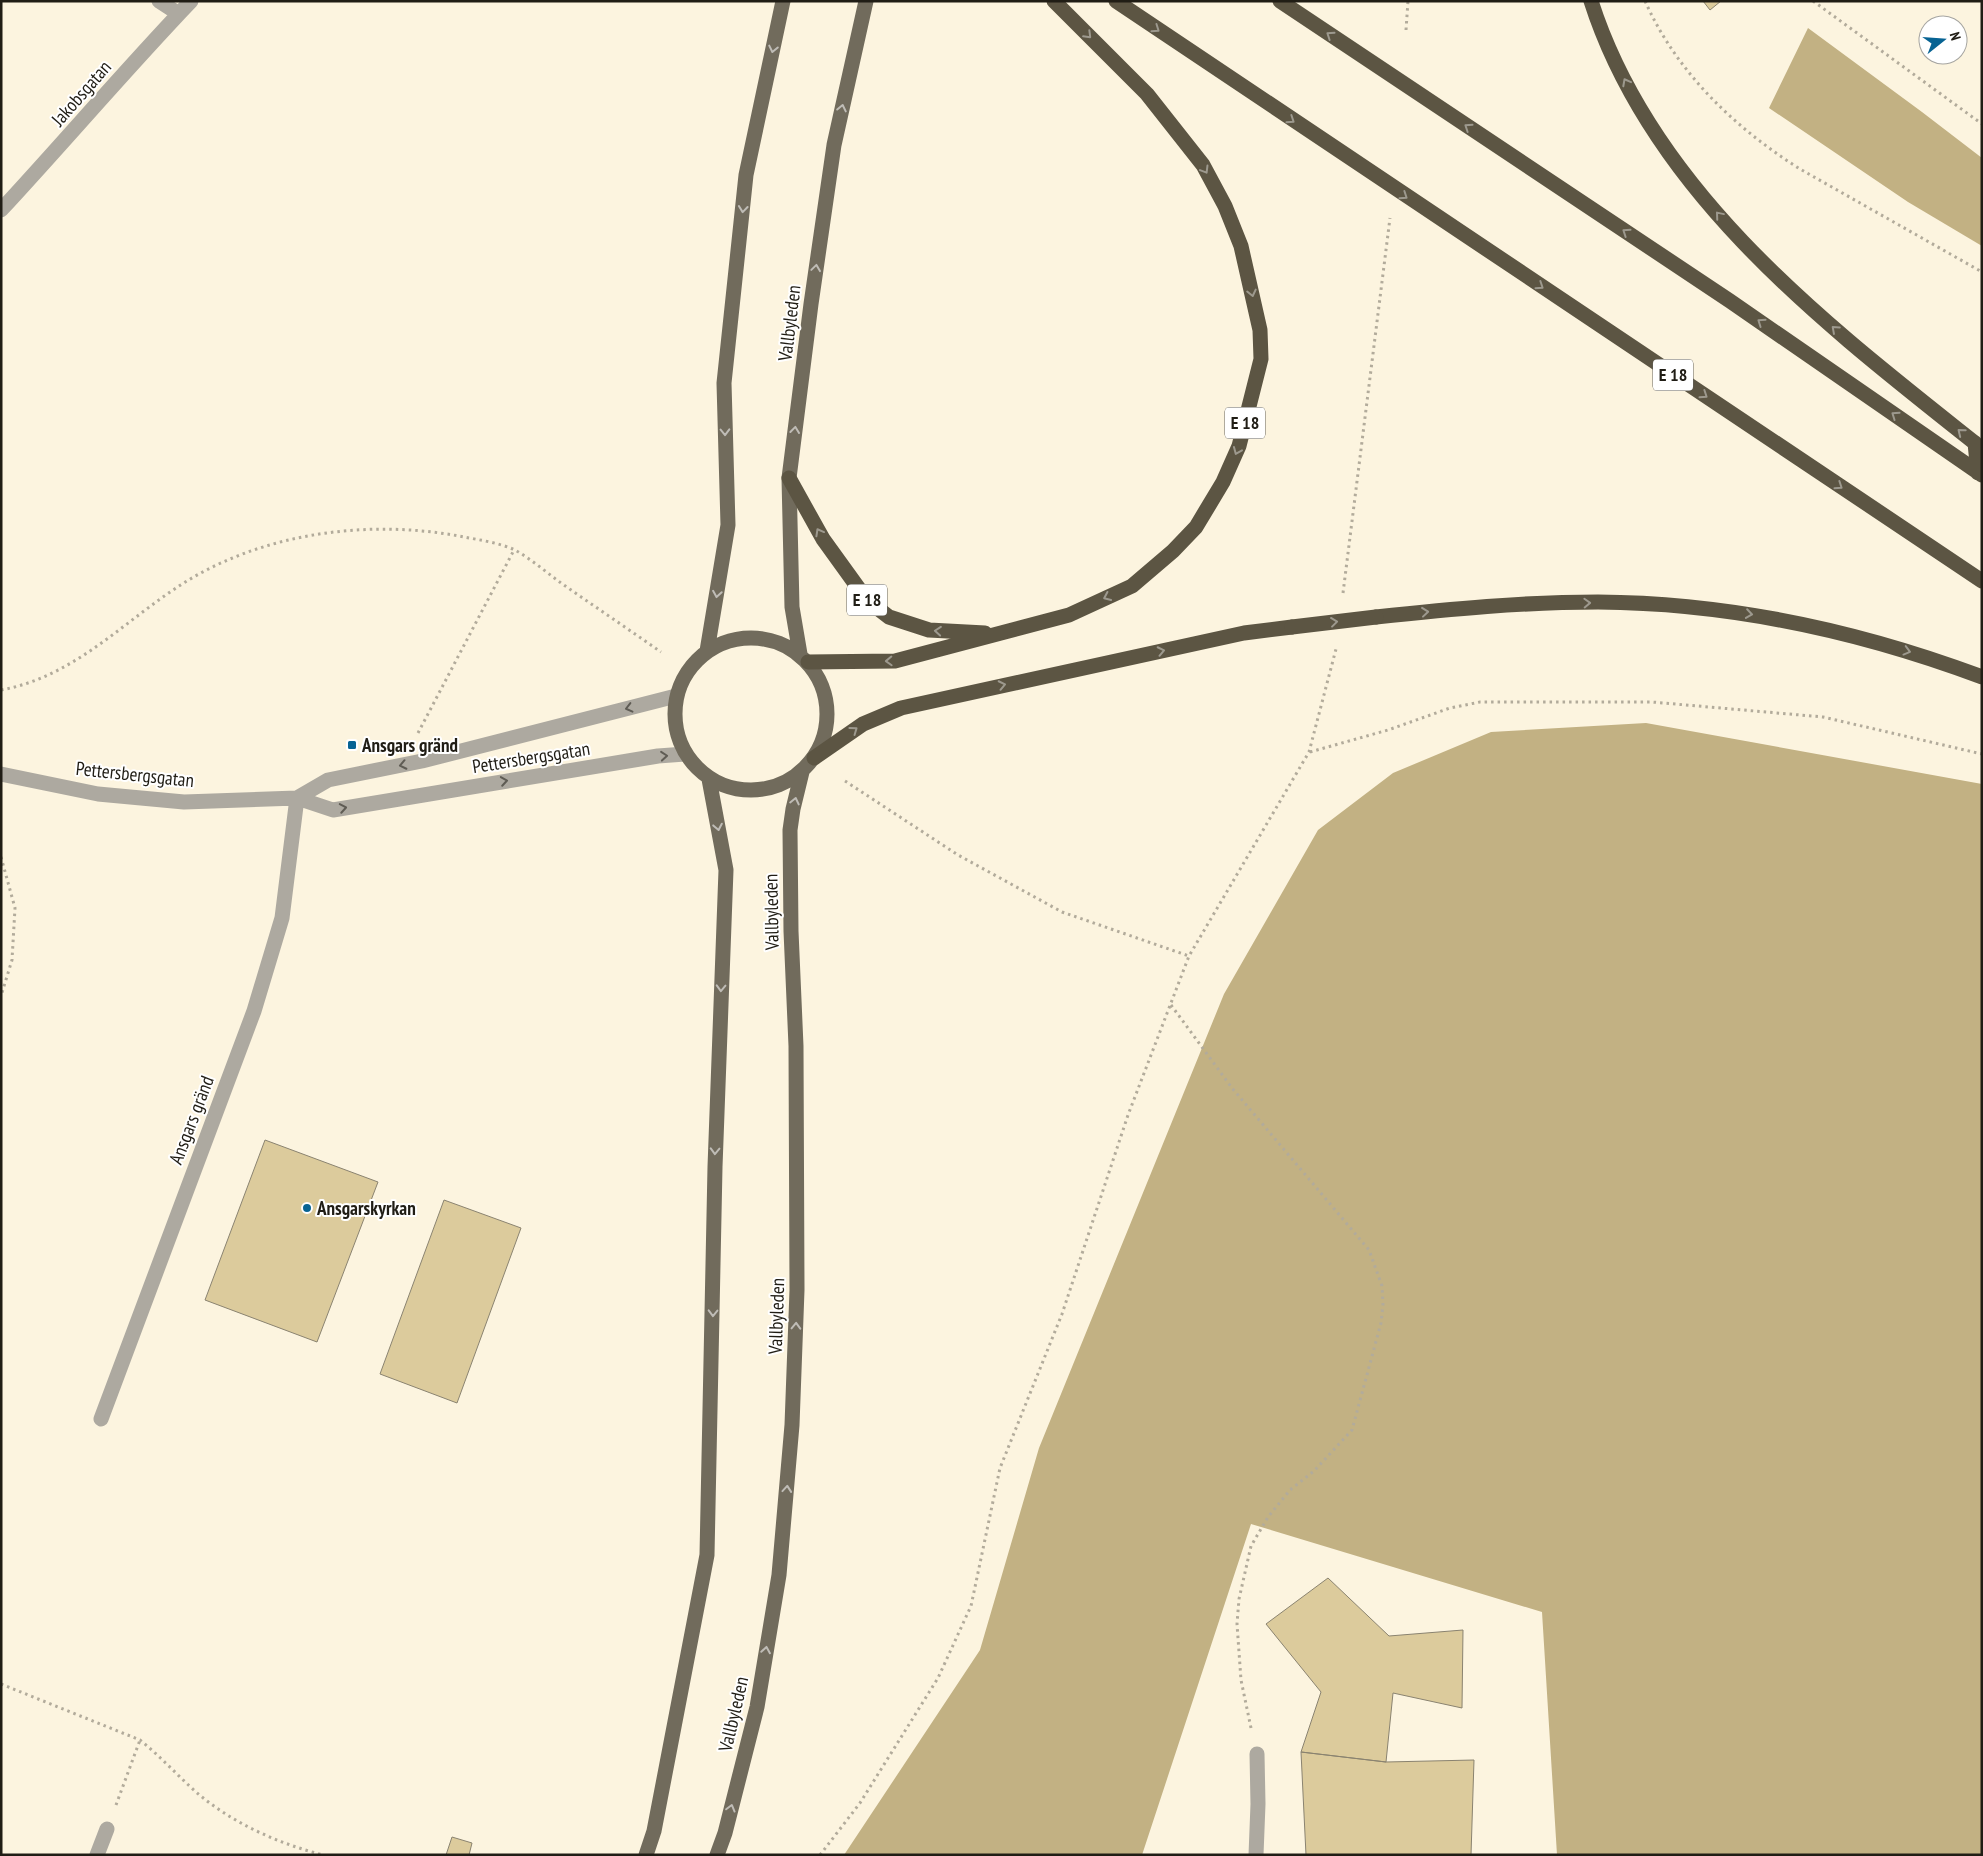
<svg xmlns="http://www.w3.org/2000/svg" width="1983" height="1856" viewBox="0 0 1983 1856" font-family="'PT Sans Narrow',sans-serif">
  <style>
    .forest { fill: #c2b183 }
    .building { fill: #dccb9c; stroke: #8a8370 }
    .lines { fill: none; stroke-linecap: round; stroke-linejoin: round }
    .path { stroke: #b2ab9b; stroke-width: 3; stroke-dasharray: 2.5 4; stroke-linecap: butt }
    .minor { stroke: #ada9a0; stroke-width: 15 }
    .major { stroke: #716b5c; stroke-width: 15 }
    .highway { stroke: #5c5543; stroke-width: 15 }
    .highway-bridge { stroke: #5c5543; stroke-width: 15 }
    .oneway { stroke: #9d998e }
    .oneway2 { stroke: #bfbcb6 }
    .oneway3 { stroke: #5f5c54 }
    .poi-dot { fill: #076393; stroke: #fff; stroke-width: 2 }
    .labels { text-anchor: middle; stroke-width: 4; stroke-linejoin: round; paint-order: stroke }
    .shield { fill: #fff; stroke: #63615b; stroke-width: 1 }
    .shield-label { font-size: 18px; font-weight: bold; fill: #201d15 }
    .street-label { font-size: 19px; fill: #201d15; stroke: #fff }
    .poi-label { font-size: 19px; font-weight: bold; fill: #201d15; stroke: #fff; text-anchor: start }
  </style>
  <rect width="100%" height="100%" fill="#fcf4df"/>
  <path class="forest" d="M1808,28L1922,112L1982,158V246L1908,202L1769,108Z
    M1646,723L1982,784V1855H1557L1542,1612L1251,1524L1142,1855H844L980,1650L1039,1448L1224,994L1318,830L1393,773L1491,732Z"/>
  <path class="building" d="M1703,1H1721L1710,10Z
    M265,1140L378,1182L317,1342L205,1300Z
    M444,1200L521,1228L457,1403L380,1374Z
    M1328,1578L1389,1636L1463,1630L1462,1708L1393,1693L1386,1762L1301,1752L1321,1692L1266,1624Z
    M1301,1752L1386,1762L1474,1760L1471,1855H1306Z
    M452,1837L472,1843L469,1855H446Z"/>
  <g class="lines">
    <path class="path" d="M1645,1C1677,73 1735,128 1800,169L1982,272
      M1813,1L1982,124
      M1406,30L1408,1
      M1343,593L1390,218
      M1,690C72,677 119,626 176,588C258,533 368,518 464,537C480,540 500,543 515,550C531,559 546,572 561,583C594,606 628,629 661,652
      M418,733L514,550
      M1310,752L1388,730L1450,708L1480,702H1652L1823,717L1982,754
      M845,781L958,855L1062,912L1189,956
      M1,857L15,908L12,960L1,996
      M1171,1005L1232,1088L1369,1250L1382,1286L1383,1304L1381,1323L1352,1430L1314,1471L1290,1490L1268,1517L1251,1546L1239,1599L1237,1624L1241,1680L1251,1728
      M1,1684L140,1740C160,1756 177,1775 196,1792C232,1823 277,1843 323,1855
      M116,1805L140,1740
      M820,1855L860,1803L938,1678L971,1606L1000,1468L1062,1314L1128,1115L1189,956L1309,752L1336,649"/>
    <path class="minor" d="M159,1L179,14
      M1,210C65,141 126,69 191,1
      M1,774L98,794L184,802L297,798L333,810L658,756L685,754
      M297,798L328,780L422,761L676,696
      M101,1419L254,1011L282,918L297,798
      M97,1855L107,1829
      M1256,1855L1258,1804L1257,1754"/>
    <path class="major" d="M675 714a76 76 0 1 1 152 0a76 76 0 1 1-152 0Z
      M707,651L728,525L724,383L746,175L783,1
      M800,654L792,607L789,478L811,304L834,145L866,1
      M646,1855L654,1831L707,1555L715,1167L726,870L709,779
      M717,1855L725,1833L757,1707L779,1575L792,1425L797,1290L796,1046L791,931L790,830L793,809L802,772"/>
    <path class="highway" d="M1116,1L1982,581
      M1280,1L1730,301L1982,475
      M1591,1C1652,192 1825,324 1975,443L1978,473
      M789,478L823,539L867,600L889,617L929,630L985,633
      M1376,617C1450,609 1524,602 1598,602C1730,603 1859,631 1982,677
      M808,662L895,661L1069,615L1132,586L1173,551L1196,527L1223,482L1239,446L1261,359L1260,330L1241,246L1225,206L1203,165L1147,94L1054,1
      M814,758L863,724L901,708L1244,633L1292,627"/>
    <path class="highway-bridge" d="M1292,627L1376,617"/>
  </g>
  <defs><path id="oneway-chevron" d="M-2-3.5L2.5 0L-2 3.5" fill="none" stroke-width="1.6" stroke-linecap="round" stroke-linejoin="round" transform="scale(1.25)"/></defs>
  <g class="oneway">
    <use href="#oneway-chevron" transform="translate(1156 29) rotate(35)"/>
    <use href="#oneway-chevron" transform="translate(1088 35) rotate(45)"/>
    <use href="#oneway-chevron" transform="translate(1330 35) rotate(-146)"/>
    <use href="#oneway-chevron" transform="translate(1626 82) rotate(-118)"/>
    <use href="#oneway-chevron" transform="translate(1291 120) rotate(34)"/>
    <use href="#oneway-chevron" transform="translate(1468 127) rotate(-146)"/>
    <use href="#oneway-chevron" transform="translate(1205 170) rotate(59)"/>
    <use href="#oneway-chevron" transform="translate(1404 196) rotate(34)"/>
    <use href="#oneway-chevron" transform="translate(1719 215) rotate(-130)"/>
    <use href="#oneway-chevron" transform="translate(1626 232) rotate(-146)"/>
    <use href="#oneway-chevron" transform="translate(1540 286) rotate(34)"/>
    <use href="#oneway-chevron" transform="translate(1252 293) rotate(77)"/>
    <use href="#oneway-chevron" transform="translate(1761 322) rotate(-145)"/>
    <use href="#oneway-chevron" transform="translate(1835 329) rotate(-138)"/>
    <use href="#oneway-chevron" transform="translate(1704 395) rotate(34)"/>
    <use href="#oneway-chevron" transform="translate(1895 415) rotate(-145)"/>
    <use href="#oneway-chevron" transform="translate(1961 432) rotate(-141)"/>
    <use href="#oneway-chevron" transform="translate(1237 451) rotate(113)"/>
    <use href="#oneway-chevron" transform="translate(1839 486) rotate(34)"/>
    <use href="#oneway-chevron" transform="translate(819 532) rotate(-119)"/>
    <use href="#oneway-chevron" transform="translate(1107 597) rotate(155)"/>
    <use href="#oneway-chevron" transform="translate(1587 603) rotate(-2)"/>
    <use href="#oneway-chevron" transform="translate(1425 612) rotate(-6)"/>
    <use href="#oneway-chevron" transform="translate(1749 614) rotate(8)"/>
    <use href="#oneway-chevron" transform="translate(1334 622) rotate(-7)"/>
    <use href="#oneway-chevron" transform="translate(938 631) rotate(-175)"/>
    <use href="#oneway-chevron" transform="translate(1161 651) rotate(-12)"/>
    <use href="#oneway-chevron" transform="translate(1907 651) rotate(15)"/>
    <use href="#oneway-chevron" transform="translate(889 661) rotate(178)"/>
    <use href="#oneway-chevron" transform="translate(1002 685) rotate(-12)"/>
    <use href="#oneway-chevron" transform="translate(854 730) rotate(-36)"/>
  </g>
  <g class="oneway2">
    <use href="#oneway-chevron" transform="translate(773 49) rotate(102)"/>
    <use href="#oneway-chevron" transform="translate(842 108) rotate(-78)"/>
    <use href="#oneway-chevron" transform="translate(743 209) rotate(96)"/>
    <use href="#oneway-chevron" transform="translate(816 268) rotate(-82)"/>
    <use href="#oneway-chevron" transform="translate(795 430) rotate(-83)"/>
    <use href="#oneway-chevron" transform="translate(725 432) rotate(89)"/>
    <use href="#oneway-chevron" transform="translate(717 594) rotate(99)"/>
    <use href="#oneway-chevron" transform="translate(795 801) rotate(-77)"/>
    <use href="#oneway-chevron" transform="translate(718 827) rotate(79)"/>
    <use href="#oneway-chevron" transform="translate(721 988) rotate(92)"/>
    <use href="#oneway-chevron" transform="translate(715 1151) rotate(92)"/>
    <use href="#oneway-chevron" transform="translate(713 1313) rotate(91)"/>
    <use href="#oneway-chevron" transform="translate(796 1326) rotate(-88)"/>
    <use href="#oneway-chevron" transform="translate(787 1489) rotate(-85)"/>
    <use href="#oneway-chevron" transform="translate(766 1650) rotate(-81)"/>
    <use href="#oneway-chevron" transform="translate(731 1808) rotate(-75)"/>
  </g>
  <g class="oneway3">
    <use href="#oneway-chevron" transform="translate(629 708) rotate(166)"/>
    <use href="#oneway-chevron" transform="translate(664 756) rotate(-5)"/>
    <use href="#oneway-chevron" transform="translate(403 765) rotate(168)"/>
    <use href="#oneway-chevron" transform="translate(504 781) rotate(-9)"/>
    <use href="#oneway-chevron" transform="translate(343 808) rotate(-10)"/>
  </g>
  <g class="poi-dot">
    <rect x="347" y="740" width="10" height="10" rx="2.5"/>
    <circle cx="307" cy="1208" r="5"/>
  </g>
  <g class="labels">
    <g class="shield">
      <rect x="1653" y="359.5" width="40" height="31" rx="4"/>
      <rect x="1225" y="407.5" width="40" height="31" rx="4"/>
      <rect x="847" y="584.5" width="40" height="31" rx="4"/>
    </g>
    <g class="shield-label">
      <text x="1673" y="381">E 18</text>
      <text x="1245" y="429">E 18</text>
      <text x="867" y="606">E 18</text>
    </g>
    <g class="street-label">
      <text transform="translate(81 93) rotate(-49)" y="7">Jakobsgatan</text>
      <text transform="translate(789 323) rotate(-83)" y="7">Vallbyleden</text>
      <text transform="translate(531 757) rotate(-9)" y="7">Pettersbergsgatan</text>
      <text transform="translate(135 774) rotate(6)" y="7">Pettersbergsgatan</text>
      <text transform="translate(771 912) rotate(-91)" y="7">Vallbyleden</text>
      <text transform="translate(191 1120) rotate(-69)" y="7">Ansgars gränd</text>
      <text transform="translate(776 1316) rotate(-88)" y="7">Vallbyleden</text>
      <text transform="translate(733 1714) rotate(-77)" y="7">Vallbyleden</text>
    </g>
    <g class="poi-label">
      <text x="362" y="752">Ansgars gränd</text>
      <text x="317" y="1215">Ansgarskyrkan</text>
    </g>
  </g>
  <rect width="1983" height="1856" fill="none" stroke="#201d15" stroke-width="5"/>
  <g transform="translate(1943 40) rotate(73)"><circle r="24" fill="#ffffff" stroke="#a6a5a1"/>
  <path d="M0-4L9 19L0 12L-9 19Z" fill="#076393"/>
  <text y="-8" font-size="14" font-weight="bold" text-anchor="middle" fill="#201d15">N</text>
  </g>
</svg>
